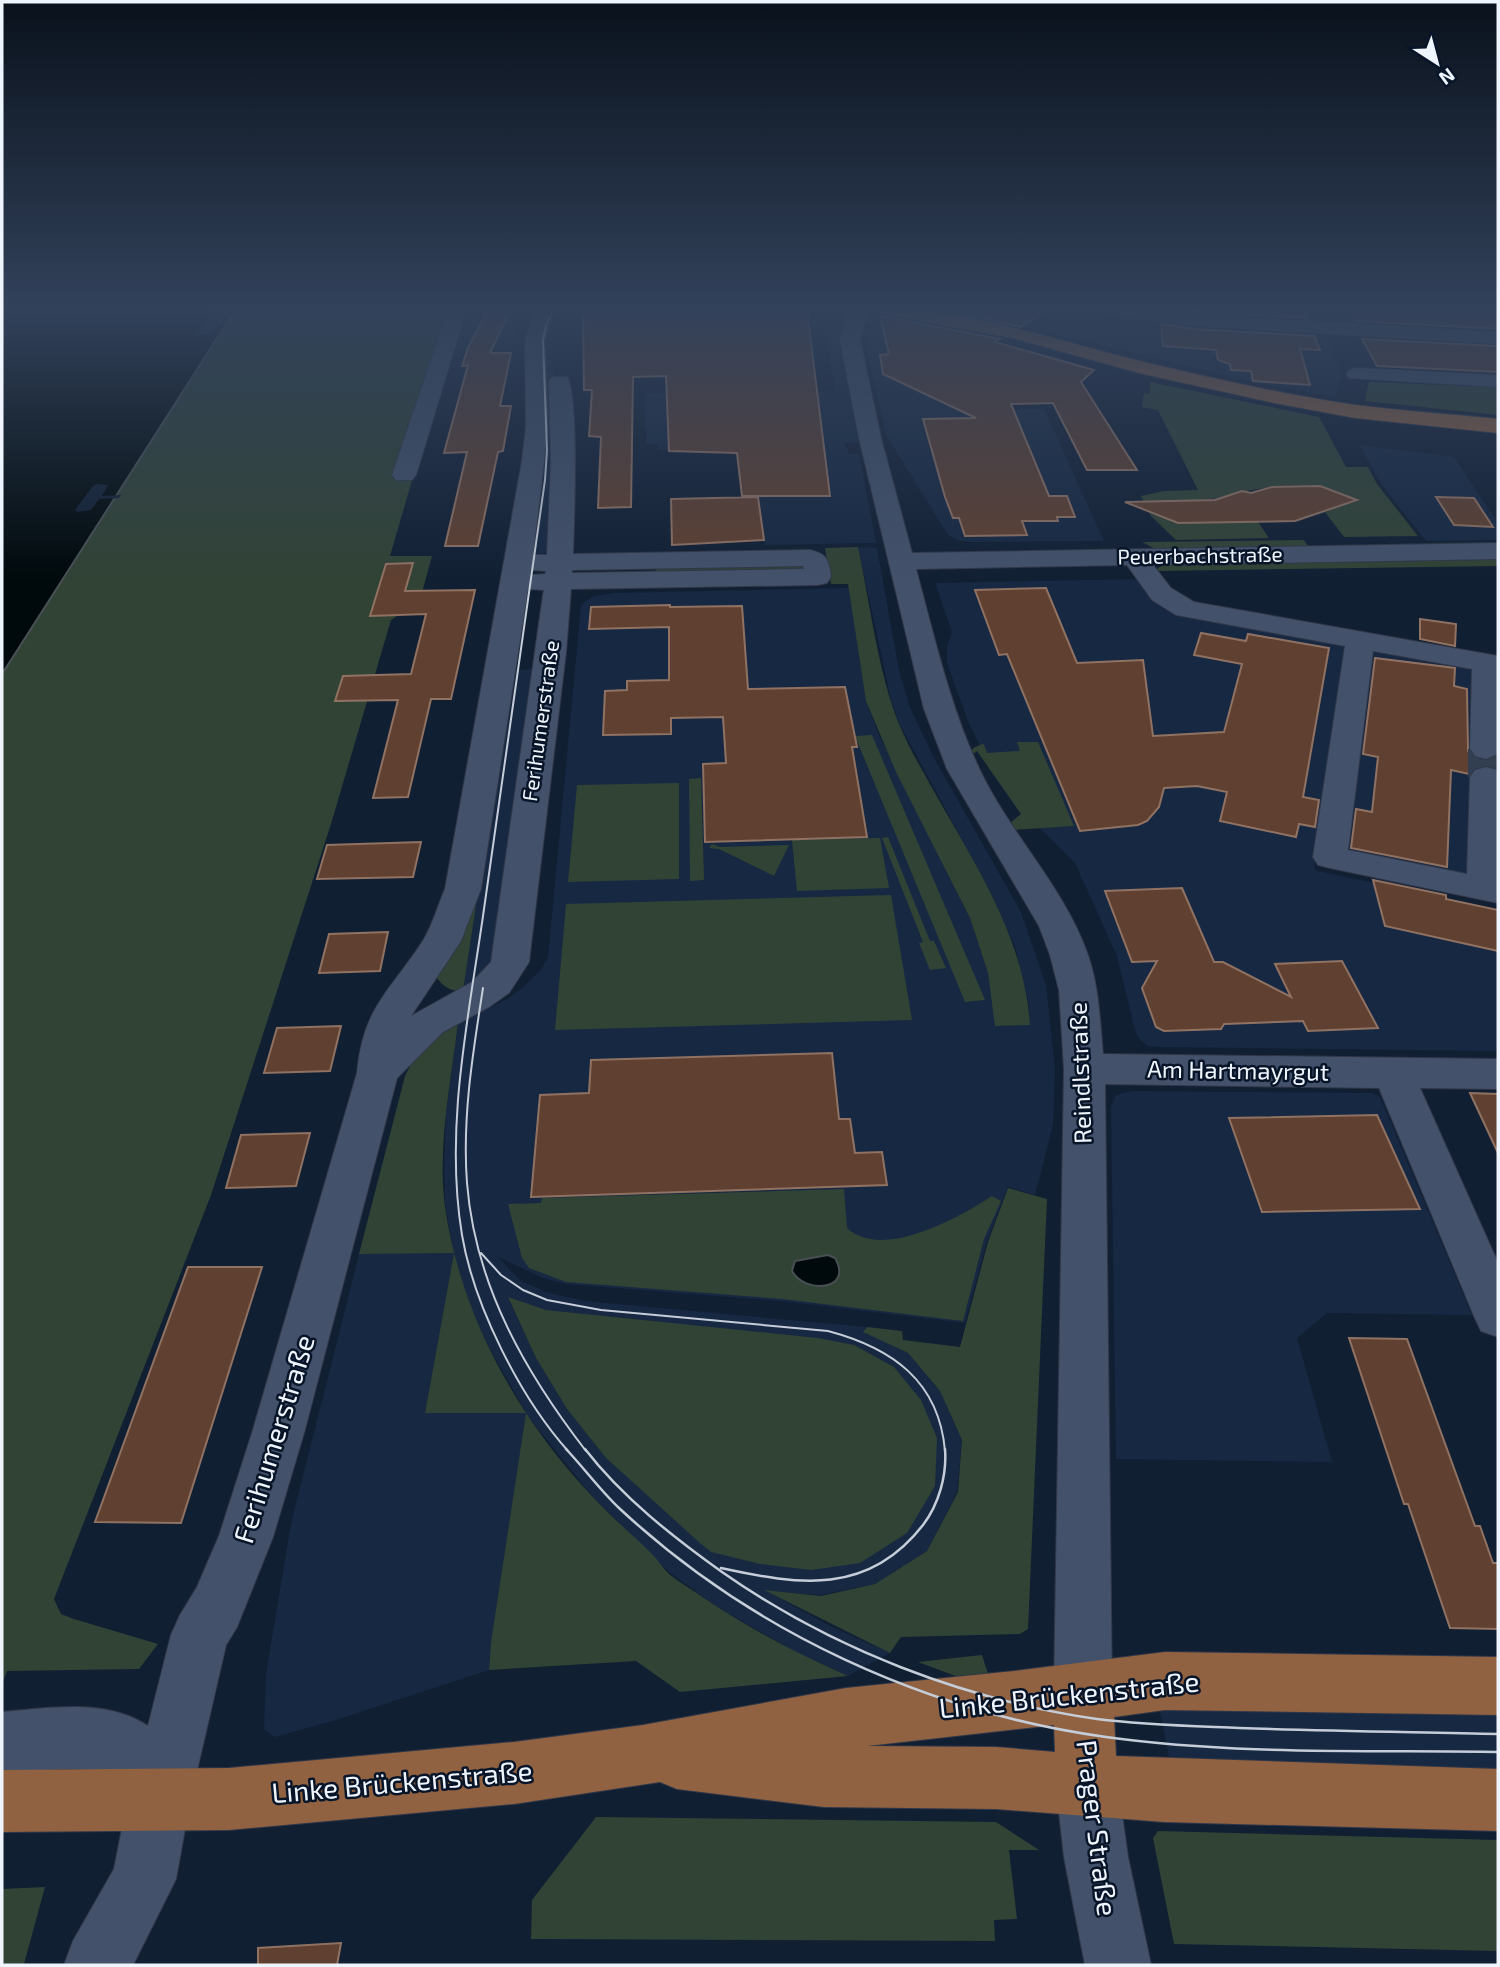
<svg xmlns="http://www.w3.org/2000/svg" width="1500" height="1967" viewBox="0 0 1500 1967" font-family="'Exo 2',sans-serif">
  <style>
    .built { fill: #172842; fill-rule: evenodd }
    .green { fill: #314335 }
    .water { fill: #00090b; stroke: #485054; stroke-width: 2 }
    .pier { fill: #111f33 }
    .building { fill: #5f4031; stroke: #907263; stroke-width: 2 }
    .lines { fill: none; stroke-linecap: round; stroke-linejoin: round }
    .minor-tunnel { stroke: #323f51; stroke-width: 36; stroke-dasharray: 36 18; stroke-linecap: butt }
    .minor-casing { stroke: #313748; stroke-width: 2 }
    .major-casing { stroke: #313748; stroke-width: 2 }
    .minor { fill: #43526a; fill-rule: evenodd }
    .major { fill: #906241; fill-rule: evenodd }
    .tram-far1 { stroke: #c5cdd8; stroke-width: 2 }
    .tram { stroke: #c5cdd8; stroke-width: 2.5 }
    .labels { text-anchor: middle; stroke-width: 5; stroke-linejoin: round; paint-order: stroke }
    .far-street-label { font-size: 21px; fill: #eff5fe; stroke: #081529 }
    .street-label { font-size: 24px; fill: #eff5fe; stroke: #081529 }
    .near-street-label { font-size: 28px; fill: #eff5fe; stroke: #081529 }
  </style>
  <rect width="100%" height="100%" fill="#111f33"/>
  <path class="built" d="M468,307H525L517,323L512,349L454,350Z
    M553,307H564L554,325L551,340L557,422L549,552L536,556L531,554L541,340Z
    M1001,307H1081L1163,322L1325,333L1342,375L1334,397L1249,381L984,317Z
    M1131,307H1315L1320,322L1187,315Z
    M828,311L837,313L836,324L858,442L845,443L849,454H859L876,543L764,545L758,498H742L737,453L657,450L659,444H646L645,393L835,391L826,335Z
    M871,315L955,330L983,409H1044L1104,541L971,542L959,541L948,535L886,435L868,355L866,335L868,318Z
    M1360,445L1454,457L1498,523V540L1426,541L1381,484Z
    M858,547L877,548L899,670L909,705L934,758L1020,910L1046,985L1055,1069L1053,1124L1035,1195L1008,1187L987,1241L965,1323L781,1301L566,1284L543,1278L498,1257L521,1281L549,1293L585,1301L866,1327L864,1332L908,1353L940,1391L962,1440L957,1492L927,1551L875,1584L821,1595L766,1591L832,1627L890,1653L848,1676L801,1655L716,1606L670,1573L592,1496L526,1414L491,1642L489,1670L339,1719L275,1737L264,1730L266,1674L291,1524L359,1254L454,1252L445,1205L444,1168L446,1114L458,1023L507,999L521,989L540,971L548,958L581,605L584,602L594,596L614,593L849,588L866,701L879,735L970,918L988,973L992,999L1030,1025L1028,999L1015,947L993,897L900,725L891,700ZM454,1254L466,1295L488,1346L526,1412H425ZM508,1298L546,1310L628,1320L711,1552L606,1458L567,1409L536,1358Z
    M1137,579L1151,598L1187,616L1346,643L1314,870L1498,910V1051L1158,1047L1148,1046L1140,1040L1135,1030L1117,956L1075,863L1040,828L980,745L969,724L947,663V647L952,632L935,583Z
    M1370,651L1474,669L1469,875L1345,849Z
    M540,669L494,962L463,991L511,670Z
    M1132,1091L1372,1093L1380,1097L1472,1315L1327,1313L1297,1338L1332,1462L1116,1459L1111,1107L1116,1095Z
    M1158,1700L1498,1707V1775L1171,1768Z"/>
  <path class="green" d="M237,307H455L402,469L413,477L390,556H432L420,600L391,620L331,824L211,1195L54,1599L61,1614L74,1619L158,1644L139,1669L7,1671L2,1685V674Z
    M1150,382L1319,417L1346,467H1368L1377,484L1418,536L1344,537L1325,512L1344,505L1347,498C1329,477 1249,488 1226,496V498L1162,502L1156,514L1178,523L1258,522L1269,538L1176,540L1151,516L1141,496L1164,491L1198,490L1158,410L1142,407L1144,393L1150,394Z
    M1369,382L1498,387V415L1365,401Z
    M1304,540L1308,546L1155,549L1142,542Z
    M858,547C870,603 878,672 899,724C908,746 920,766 931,786C974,863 1024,935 1030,1025L995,1026L988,973L970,918L896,772L866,701L848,584H831L825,548Z
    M1498,558V566L1156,571L1159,567L1169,564Z
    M797,563L808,569L655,572L656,568Z
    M872,735L985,1000L965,1002L855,736Z
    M1017,742H1038L1074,826L1014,830L1010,823L1021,814L977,751L966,759C970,750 974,746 984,744L987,753L1020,751Z
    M701,778L704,880L690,881L689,779Z
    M679,783V879L568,882L577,785Z
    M888,837L930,941H934L946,968L930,970L919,943L923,942L882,838Z
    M880,838L889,888L797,891L792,840Z
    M712,844L720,847L789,845L774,876L719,849L709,848Z
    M480,879L463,991C450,992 443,986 436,977Z
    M891,895L912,1020L555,1030L566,904Z
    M458,1023C451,1082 437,1147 445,1207C461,1316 517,1416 591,1495C610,1516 632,1534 652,1554C658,1560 663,1568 669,1574C680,1583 693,1590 704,1598C750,1629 798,1654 848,1676L680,1692L636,1661L489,1670L491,1642L526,1413H425L454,1253L359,1254L405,1076C417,1051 434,1037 458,1023Z
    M1008,1188L1047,1199L1028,1629L1020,1634L901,1637L890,1653L764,1590L821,1596L875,1584L927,1551L958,1492L962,1440L940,1391L908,1353L863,1332L867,1327L902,1331L903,1340L960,1347L988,1242Z
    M844,1189L847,1228C883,1261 960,1217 992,1196L1001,1201L984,1239L963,1321L782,1299L566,1282L529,1268L522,1258L508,1204L541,1203L542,1198Z
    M508,1297L546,1310L818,1338L854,1345L894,1367L921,1400L937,1438L935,1486L907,1533L860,1563L811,1570L760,1564L711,1552L701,1544L606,1458L567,1409L536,1358Z
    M982,1655L989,1677L969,1681L918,1662Z
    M596,1817L996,1822L1039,1850H1009L1017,1919L994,1920L995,1941L531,1939L532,1900Z
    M1158,1831L1498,1840V1951L1174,1944L1153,1838Z
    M45,1887L24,1964L2,1965V1889Z"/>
  <path class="water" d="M2,307H237L2,674Z
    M828,1255L835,1258C854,1291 804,1294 792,1271L795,1261Z"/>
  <path class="pier" d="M212,307H240L230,309L212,334L196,335Z
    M97,484L108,485L102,496L121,495L119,498L99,499L91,510L77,512L75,510L93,486Z"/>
  <path class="building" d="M489,307H512L490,353H511L500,406H511L503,451L498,452L478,546H445L467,452L444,453L468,365L462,366L468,348Z
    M589,307H790L807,310L830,496H742L737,453L669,451L666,376L633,377L631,507L598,508L601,437L589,436L592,390H584L583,316Z
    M993,307H1054L1020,327L981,318Z
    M1162,307H1304L1308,318L1194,311Z
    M1350,307L1498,309V329L1355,321Z
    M880,316L1000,339L995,342L1094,370L1081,382L1137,470H1087L1053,403L1011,404L1049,496H1067L1075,517H1057L1058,521H1022L1027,535L965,536L959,518H953L945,497L923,419L976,418L883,374L880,355L889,354Z
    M1161,324L1194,329L1314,336L1320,350L1300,349L1310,385L1253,381L1251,371L1231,370L1230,364L1218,360L1216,350L1163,346Z
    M1362,339L1498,346V372L1377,366Z
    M1320,486L1357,500L1295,521L1178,523L1125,502L1215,500L1242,491L1251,493L1272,487Z
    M758,497L764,540L672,545L671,499Z
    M1436,497L1474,498L1493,527L1454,525Z
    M413,563L405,591L475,590L451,699H431L408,797L373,798L398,700L335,701L343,676L411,674L426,614L370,616L386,564Z
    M1046,588L1077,663L1143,660L1153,736L1224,732L1242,664L1194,655L1201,633L1246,641L1248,634L1329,648L1303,797L1319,800L1315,827L1299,824L1296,837L1220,821L1227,792L1197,786L1164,788L1159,807L1147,821L1138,825L1080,831L1007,654L999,655L975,590Z
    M670,605V607L742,606L748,689L845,687L857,747H852L867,837L705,842L703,764L726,763L723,717L671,718V734L603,735L605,691L627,690V681L669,680V627L589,629L591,607Z
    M1420,619L1456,624L1455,646L1420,639Z
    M1375,658L1455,668L1454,686L1467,689L1468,751L1474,759L1485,762L1498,757V768L1485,764L1474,767L1469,774L1451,770L1447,867L1351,848L1356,809L1372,812L1378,757L1363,754Z
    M421,842L413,877L317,879L327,845Z
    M1373,880L1446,895V899L1498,910V951L1385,926Z
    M1182,888L1214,962H1223L1291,997L1275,964L1342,961L1378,1028L1308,1031L1303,1021L1224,1024L1221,1029L1164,1031L1156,1027L1142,988L1157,961L1132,962L1105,891Z
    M388,932L380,971L319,973L329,934Z
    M341,1026L330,1071L264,1073L277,1028Z
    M832,1053L839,1119H850L855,1153L882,1152L887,1185L531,1197L540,1095L589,1093L591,1060Z
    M1470,1093L1498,1094V1153Z
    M1377,1115L1420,1209L1262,1212L1229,1118Z
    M310,1133L296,1186L226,1188L241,1135Z
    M188,1267H262L181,1523L95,1522Z
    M1349,1338L1407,1339L1475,1526H1480L1493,1563H1498V1629L1450,1628L1408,1504H1404Z
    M341,1943L337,1965H258V1948Z"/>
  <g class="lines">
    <path class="minor-tunnel" d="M1486,749V777"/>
    <defs>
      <path id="minor" d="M449,307H467L416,475L412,480H396L392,475Z
        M537,307H555L545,340L548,427L533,555H547L551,462L549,381L553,377H567C579,393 574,527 573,554L810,550C827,554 829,560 831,577L827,583L818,585L571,589L566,652L529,962L509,993L489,1007L443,1032L397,1078L304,1433L273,1537L237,1627L226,1645L190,1801L176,1879L133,1965H64L73,1941L114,1869L127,1803L106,1770L63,1769L2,1772V1712C49,1708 106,1698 148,1726L171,1635L180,1615L197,1587L219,1536L252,1433L357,1073C363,1006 391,991 424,939C433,924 438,905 445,889L522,461L526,427L525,340ZM803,566L804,569L572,573V570ZM531,570L546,571L545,574L530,575ZM528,589L544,590L543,595L491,962L472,982L411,1016L461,941L481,889Z
        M843,307H863L868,312L860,340L881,438L912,553L1498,543V559L1153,565L1171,588L1194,602L1498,656V754L1486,759L1475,756L1470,749L1472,669L1373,651L1348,850L1467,874L1470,777L1475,770L1486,767L1497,770L1498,903L1330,868L1318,865L1313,857L1345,646L1176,615L1152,600L1127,565L916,569C934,635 949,703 978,766C1008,832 1064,886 1088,955C1099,987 1100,1021 1103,1054L1498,1059V1089L1420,1088L1498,1263V1337L1481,1331L1474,1316L1379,1088L1105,1084L1112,1690L1104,1711L1083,1719L1062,1711L1054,1690L1064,1069L1059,990L1050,955L1039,926L947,769L924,709L859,438L840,340L848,313Z
        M969,307H991L965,326H951L948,322Z
        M1098,307H1144L1194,314L1498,332V344L1194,326L1107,313L1100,311Z
        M1356,368L1498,375V387L1349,378L1346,374L1349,370Z
        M1087,1755L1109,1764L1118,1786L1128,1857L1151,1965H1085L1064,1857L1056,1786L1065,1764Z"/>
      <path id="major" d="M869,307C964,307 1056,341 1148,363C1217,379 1286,395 1356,405C1403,411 1451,414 1498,419V433L1355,418L1274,403L1143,374L1016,339L878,313L871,311Z
        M1165,1652L1498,1657V1715L1165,1710L1114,1717L1116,1756L1498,1769V1831L1164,1822L996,1809L824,1807L677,1789L660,1782L514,1804L229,1830L2,1832V1770L229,1768L514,1742L643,1725L846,1688L1014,1671ZM1054,1725L1055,1752L996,1747L867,1746Z"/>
    </defs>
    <use href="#minor" class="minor-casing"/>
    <use href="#major" class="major-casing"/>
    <use href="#minor" class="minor"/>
    <use href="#major" class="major"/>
    <path class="tram-far1" d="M555,307L546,325L543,340L547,450L545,480C525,623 504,766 484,909C469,1016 444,1127 462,1235C474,1306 520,1397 568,1451
      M483,988C473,1052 462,1118 467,1183C475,1285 525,1372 586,1451
      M481,1253L501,1275L523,1290L547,1300L601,1310L828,1331C892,1348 939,1381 945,1451"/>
    <path class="tram" d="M566,1449C584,1468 600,1490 619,1508C752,1632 926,1712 1106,1737C1236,1755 1368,1750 1498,1752
      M585,1449C622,1497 673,1537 722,1572C832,1649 964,1700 1097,1719C1144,1725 1192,1726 1239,1728C1326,1731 1412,1732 1498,1734
      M721,1568C799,1585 868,1596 923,1525C939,1504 947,1475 945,1449"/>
  </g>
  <linearGradient id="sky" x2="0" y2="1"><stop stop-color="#09111c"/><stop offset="0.53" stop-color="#32425b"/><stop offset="1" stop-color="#32425b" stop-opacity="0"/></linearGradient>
  <rect width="1500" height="582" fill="url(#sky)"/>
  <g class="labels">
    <g class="far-street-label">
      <text transform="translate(1200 556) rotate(-1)" y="7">Peuerbachstraße</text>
      <text transform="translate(541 721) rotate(-82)" y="7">Ferihumerstraße</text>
    </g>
    <g class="street-label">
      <text transform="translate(1238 1071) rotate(1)" y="8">Am Hartmayrgut</text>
      <text transform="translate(1081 1073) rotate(-92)" y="8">Reindlstraße</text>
    </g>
    <g class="near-street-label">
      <text transform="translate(274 1439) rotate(-73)" y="10">Ferihumerstraße</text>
      <text transform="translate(1069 1695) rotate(-6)" y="10">Linke Brückenstraße</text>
      <text transform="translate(402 1782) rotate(-5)" y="10">Linke Brückenstraße</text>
      <text transform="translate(1097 1828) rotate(83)" y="10">Prager Straße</text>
    </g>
  </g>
  <rect width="1500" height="1967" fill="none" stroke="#eff5fe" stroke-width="7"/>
  <g transform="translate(1437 63) rotate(144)" stroke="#081529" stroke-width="5" paint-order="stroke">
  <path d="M0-5L12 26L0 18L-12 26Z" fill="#eff5fe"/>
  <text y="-10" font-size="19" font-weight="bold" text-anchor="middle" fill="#eff5fe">N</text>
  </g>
</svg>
